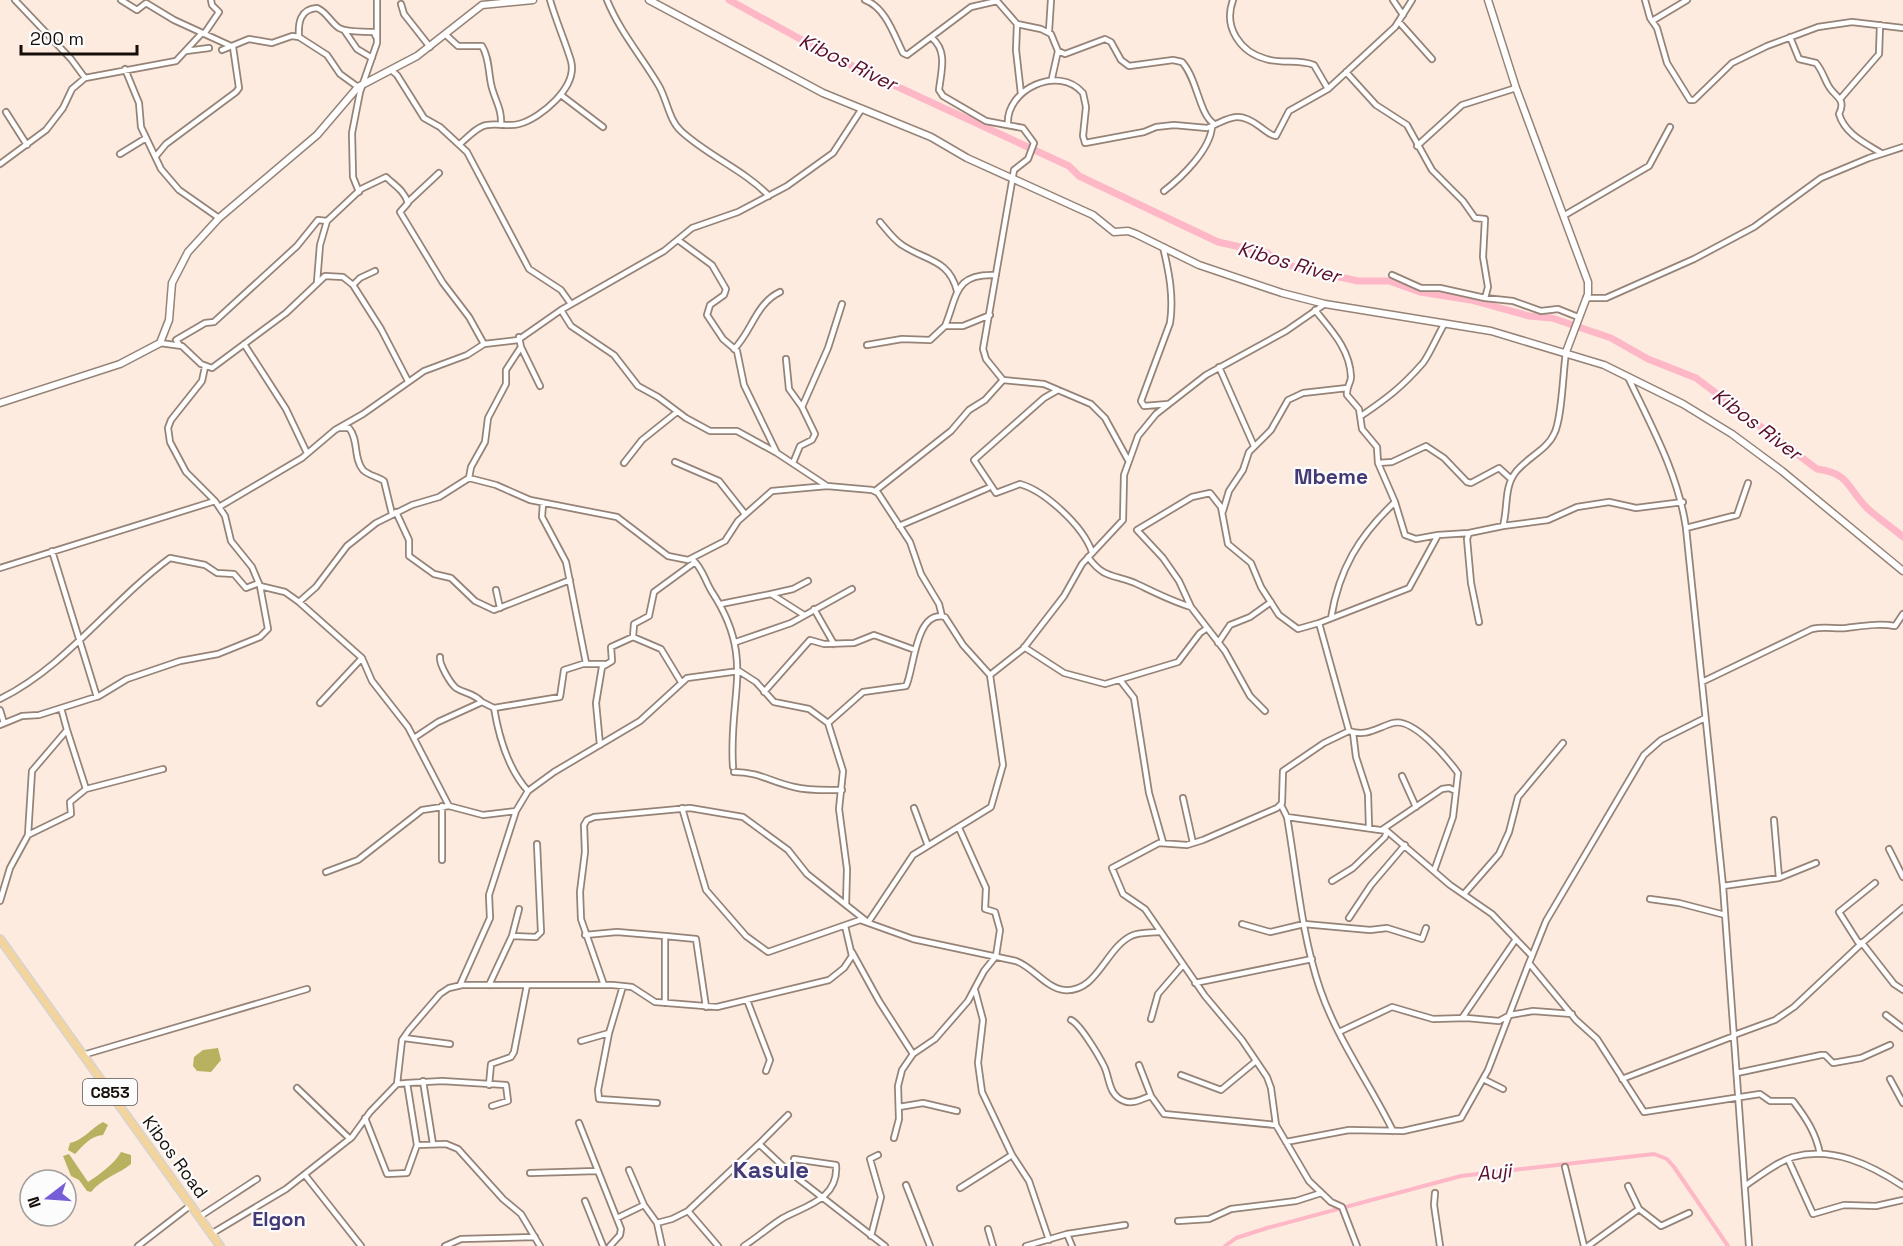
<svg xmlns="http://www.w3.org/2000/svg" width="1903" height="1246" viewBox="0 0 1903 1246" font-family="'Space Grotesk',sans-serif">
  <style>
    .forest { fill: #b8b15f }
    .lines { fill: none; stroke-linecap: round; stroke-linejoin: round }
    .canal { stroke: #feb7c7; stroke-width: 4 }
    .river { stroke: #feb7c7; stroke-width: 7 }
    .minor-casing { stroke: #968377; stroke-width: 8 }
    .secondary-casing { stroke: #968377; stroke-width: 9 }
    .primary-casing { stroke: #d5d4d3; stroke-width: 10 }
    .minor { stroke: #fff; stroke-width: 4.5 }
    .secondary { stroke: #fff; stroke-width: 6 }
    .primary { stroke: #f4d49d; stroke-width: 7 }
    .labels { text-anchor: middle; stroke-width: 4.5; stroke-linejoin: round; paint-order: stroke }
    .shield { fill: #fcfcfc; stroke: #5a5552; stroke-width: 1.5 }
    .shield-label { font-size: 16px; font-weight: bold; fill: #150e09 }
    .street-label { font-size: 18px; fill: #150e09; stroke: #fcfcfc }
    .water-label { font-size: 20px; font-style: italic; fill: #590e2a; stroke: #fcfcfc }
    .neighbourhood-label { font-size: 20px; font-weight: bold; fill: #443a76; stroke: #fcfcfc }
    .quarter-label { font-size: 21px; font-weight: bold; fill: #443a76; stroke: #fcfcfc }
    .district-label { font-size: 24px; font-weight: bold; fill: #443a76; stroke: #fcfcfc }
  </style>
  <rect width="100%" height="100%" fill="#fdebe0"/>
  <path class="forest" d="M218,1048L221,1060L211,1072L197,1071L193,1066L194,1057L203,1050Z
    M103,1122L108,1125L103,1135C90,1136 83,1146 75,1154L68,1150L70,1143C84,1140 91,1128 103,1122Z
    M121,1152L131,1155V1164C119,1174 102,1178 91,1192L87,1191L79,1180L71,1176L63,1156L69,1154L88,1182C100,1174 114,1164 121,1152Z"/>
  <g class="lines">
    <path class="canal" d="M1225,1246L1236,1238L1267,1228L1461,1176L1654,1154L1667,1159L1674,1167L1728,1246"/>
    <path class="river" d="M729,0L833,57L1069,166L1079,176L1218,242L1267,253L1282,263L1299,268L1358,281H1389L1420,292L1471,300L1529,316L1552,318L1611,338L1648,359L1696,378L1817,469C1849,473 1847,487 1866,507C1876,517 1892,527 1903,537"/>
    <defs>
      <path id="minor" d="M15,0L71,59L85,78
        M121,0L137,10L146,3L174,20L233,47
        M607,0C620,32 642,57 659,86C667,100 669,120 681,131C708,156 744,170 769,196
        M865,0C886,8 894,35 903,53L907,55L971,7L997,1
        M1233,0C1223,27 1240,52 1266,59C1282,64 1298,59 1314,65L1328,89
        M1393,0L1403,15
        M1645,0L1650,18L1657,28L1667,63L1690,100H1694L1732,63L1767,46L1818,27L1852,22L1903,28
        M997,1L1017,24L1041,29L1051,34L1058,51L1052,78
        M401,4L404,14L430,47
        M1652,21L1687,0
        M1399,22L1432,59
        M1017,24L1016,50L1021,94
        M344,30L357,49L372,58
        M1049,31L1051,0
        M204,34L219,12L212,5L211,0
        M446,35L458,46H482C490,59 488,74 492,88C496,102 502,110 501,125
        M299,37C298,23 300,9 317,8C327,12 330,22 339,28C348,33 363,31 374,32L376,37
        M1790,37L1799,59L1816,63C1822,70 1824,78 1828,85C1834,97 1847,98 1839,114C1845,134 1865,143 1881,153
        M932,38C948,51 941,72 939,90L943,96L986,121L1023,128L1034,143L1028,159L1014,170L983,349L986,359L1003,380L1044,384L1091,404L1105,418L1128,460
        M222,50L249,39L272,43L292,36L299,37L327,55L340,74L358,87
        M186,51L209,48
        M1058,51L1065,54L1105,39L1111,42L1121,60L1129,66L1173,60L1182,62C1197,78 1199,113 1213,123
        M125,69L139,103L141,127L161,169L179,190L219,218
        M391,70L397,75L424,118L440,127L467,152L529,269L561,290L571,304
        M1346,72L1376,105L1407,125L1432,170L1463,201L1475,218L1485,219L1483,257L1488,287L1485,298
        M561,95L603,127
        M1841,98L1879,54L1880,25
        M6,112L27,145
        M1008,125C1005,90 1058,64 1083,93L1086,107L1083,136L1085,143L1144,132L1156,127L1174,125L1207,128C1228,120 1236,109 1259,126C1265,130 1269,135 1276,136L1289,111L1328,89L1395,27L1412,0
        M461,143C468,137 478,126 487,125C498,123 509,127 519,124C541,118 578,87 571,61C565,41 556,21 550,0
        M1417,146L1462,105L1516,88
        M120,154L146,138
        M156,156L166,144L236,92L239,88L233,47
        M0,164L46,130L63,108L72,89L85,78L176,61L202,33
        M1164,191C1182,177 1210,150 1212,127
        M359,192L353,177L352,133L360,92L377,43V0
        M408,202L439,173
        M1565,215L1649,166L1670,127
        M880,222C886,229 894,240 902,245C926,261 949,259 957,291
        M678,240L712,265L726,289L724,295L710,305L707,315L723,339L737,351L744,385L776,451
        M1163,247C1169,272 1174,297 1170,323L1141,401L1144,406L1168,404
        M375,271L360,278L353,285L381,329L408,381
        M1392,275L1421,288H1440L1485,298L1513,301L1541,311L1558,309L1578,317
        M317,282L320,245L327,221
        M1586,298H1606L1694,259L1754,227L1821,178L1869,158L1903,147
        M561,310L571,326L614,355L638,386L658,397L686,418L710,431H737L777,453L827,486
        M1315,310C1331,330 1350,349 1351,377C1351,383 1346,387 1347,395L1359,409L1362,429L1377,447L1378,463L1395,502L1405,535L1416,539L1438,535
        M945,326C958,295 954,273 996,275
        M160,343L182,346L201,364L212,368L286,313L325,276L343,277L353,285
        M179,344L176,340L205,323L214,322L297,246L318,220L327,221L361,189L386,177C394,185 404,190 408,203L400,212L443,283L469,317L484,344
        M244,344L286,409L307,453
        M867,345L902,339L930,340L945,326H963L990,315
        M521,347L540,386
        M734,349C751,333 756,303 780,292
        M786,359L789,389L802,407L815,434L812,440L800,446L793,463
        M1219,367L1254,446
        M1628,377C1651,426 1678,473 1686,528L1723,886L1749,1246
        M1058,390L1044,398L974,460L996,493L1020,484C1045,491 1083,526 1092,552
        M802,407L828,348L842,304
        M1361,416C1386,399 1402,387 1422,364C1428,358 1439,332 1445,323
        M339,428H349C359,440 353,458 363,470C368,475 378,477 384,481L392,514
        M675,462L719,481L745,514
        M624,463L642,440L677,412
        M1378,463L1392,462L1426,446L1444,458L1467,482L1471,483L1499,468L1511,479
        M469,478L471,467L485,442L488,418L506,384V370L521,347L519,337
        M875,491L951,431L969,410L985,400L1003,380
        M219,507L302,458L335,430L363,414L424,371L467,355L484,344L518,340L561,310L664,251L692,228L738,212L787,186L833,153L861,110
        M1223,511L1229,491L1243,470L1249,452L1271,430L1288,400L1303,393L1347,388
        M396,512L409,540V556L434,574L451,578L475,601L494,610L570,580
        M899,526L988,488
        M1503,526L1548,520L1577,507L1609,502L1636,508L1683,502
        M1686,528L1737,515L1748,483
        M1469,533L1467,539L1471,583L1479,622
        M52,551L97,697
        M1088,557C1104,579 1113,574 1135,583C1154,592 1171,601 1191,607
        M693,560C703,569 705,581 712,592C756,659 728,695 733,767
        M0,568L215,501
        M260,586L285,592L299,602L362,658L320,703
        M496,590L500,608
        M771,594L793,589L808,581
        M299,602L316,587L347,546L376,523L412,505L439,497L469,478L496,485L530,500L617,517L668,556L688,560L725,541L738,521L772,491L827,486L872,490L878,493L910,542L921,574L939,604L942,616
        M721,604L771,594L804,615
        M814,609L834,644
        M1331,618C1339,569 1359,536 1395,502
        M633,637L634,624L649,616L654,592L695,562
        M736,642L791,623L852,589
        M1218,643L1230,625L1250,617L1271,602
        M1024,647L1064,673L1105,684L1178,662L1200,633L1206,629
        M440,657C439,664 450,683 456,688C465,694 472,692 482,702
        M362,658L372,681L408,727L449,806
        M584,664H605
        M1120,680L1134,698L1149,793L1163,842
        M1702,682L1812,629C1824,626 1834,629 1846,628C1863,626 1879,623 1895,626L1903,614
        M764,692L810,640L824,644L854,643L874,635L915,650
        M0,699C67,666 110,602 170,558L205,565L217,573L234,574L246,588L259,583
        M494,708C499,738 508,769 528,791
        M0,710L4,723
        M1265,711L1250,696L1225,651L1191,607L1179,581L1163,558L1137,530L1192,497L1210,493L1221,507L1228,544L1251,563L1261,587L1279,615L1298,629L1319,623
        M0,725L22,716L39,715L99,696L127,679L180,661L218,654L260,637L268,629L260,586L252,567L231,541L225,516L215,501L186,472L170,442L168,428L171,420L202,381L205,367
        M67,730L86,789
        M1349,731C1367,737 1376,728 1393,723C1413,717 1447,758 1458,773L1456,791
        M1353,733L1356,757L1368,794L1369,827
        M414,738L438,722L482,702L494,708L560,697L564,670L586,663L566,562L542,517L543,503
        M600,745L596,703L602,667L612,661L611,647L633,637L661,649L681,682
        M734,772C759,772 771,782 794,787C810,791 826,790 842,790
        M1402,776L1416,807
        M1183,798L1193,843
        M1281,805L1287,817C1297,874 1301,933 1320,989C1337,1039 1370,1084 1393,1131
        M442,806V860
        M682,808L706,890L746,936L768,952L860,920L913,939L1016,961C1033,967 1046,988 1064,990C1097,993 1105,949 1131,936C1139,932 1149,933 1159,932
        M914,808L928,846
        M1287,817L1387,831L1450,885L1492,914L1532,956L1529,963L1576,1020L1597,1039L1644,1112L1760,1094L1770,1101H1793C1806,1118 1816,1133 1820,1154
        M1774,820L1779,878
        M1383,829L1442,789L1449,788L1456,791L1453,817L1434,871
        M28,835L71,814L70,802L86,789L163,769
        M1889,849L1903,877
        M326,872L358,860L422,810L449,806L483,815L516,811
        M1332,881L1353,868L1385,837L1387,831
        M1875,883L1839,912L1858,942L1862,943L1894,984L1903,990
        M1723,886L1779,878L1816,863
        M1464,894L1499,854L1509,832L1518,797L1563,743
        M1650,899L1679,903L1725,915
        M0,901L10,868L28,835L32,771L67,730L61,708
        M846,905L847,869L839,809L843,771L828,723L863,692L906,686C914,671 915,609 945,617L963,645L990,675L1023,649L1064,596L1082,564L1123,520L1124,475L1138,436L1156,414L1206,375L1286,331L1325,304
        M1349,918L1371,885L1405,845
        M869,921L913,855L991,807L1003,765L990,675
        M1242,924L1270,932L1304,924L1370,930L1387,928L1422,939L1426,928
        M585,935L617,932L665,936V1003
        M512,936L536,937L541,932L537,844
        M665,936L696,939L706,1007
        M852,952L879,1001L913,1054
        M1532,956L1546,921L1644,755L1661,740L1705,718
        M1195,983L1312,959
        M460,985L490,918L489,895L516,811L528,791L554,772L640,721L687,678L739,671L756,682L774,702L809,709L828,723
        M489,985L512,936L519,909
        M604,985L581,919L580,892L585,852L584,825L587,820L594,817L690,808L743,817L788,850L807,874L865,920
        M975,990L983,1020L978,1063L982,1092L1012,1155L1029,1181L1049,1240
        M747,1000L770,1060L766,1071
        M1886,1015L1903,1028
        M1462,1018L1516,939
        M1151,1019L1158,994L1183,965
        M1071,1020C1080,1024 1099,1056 1104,1066C1110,1078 1108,1095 1124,1101C1133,1105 1143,1098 1151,1096L1164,1114L1276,1125
        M1339,1032L1392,1007L1433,1019L1467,1018L1499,1021L1510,1015L1533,1011L1572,1014
        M609,1033L598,1090L599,1099L657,1103
        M1734,1035L1775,1020L1794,1007L1862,943L1903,908
        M404,1038L450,1044
        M581,1041L609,1033L623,986
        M83,1055L307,989
        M1139,1065L1151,1096
        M1737,1073L1821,1055H1825L1833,1063L1861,1058L1890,1045
        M1181,1075L1221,1090L1256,1061
        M1483,1079L1503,1089
        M1622,1079L1734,1036
        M1890,1079L1903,1103
        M423,1081L433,1144
        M407,1083L442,1081L506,1085L508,1101L492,1106
        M489,1085L491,1064L511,1057L514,1052L527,985
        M297,1088L350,1139
        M899,1107L923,1103L957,1111
        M365,1118L387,1174L407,1173L417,1145L407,1083L397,1084
        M579,1123L621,1229L620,1235L610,1246
        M894,1138L899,1119L898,1086L902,1070L913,1054L935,1039L968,1001L984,971L996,956L1000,930L995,912L985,909L986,888L959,828
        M1286,1142L1349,1130L1403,1131L1461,1118L1488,1070L1529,963
        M759,1144L788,1115
        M417,1145L446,1144L458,1149L503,1199L521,1214L540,1246
        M1788,1159L1813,1214L1844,1205L1876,1206L1903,1200
        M1565,1167L1584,1246
        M629,1170L644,1205
        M530,1173L597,1171
        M305,1175L361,1246
        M906,1185L930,1246
        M1745,1186C1759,1176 1777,1162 1793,1157C1833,1146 1871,1165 1903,1186
        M960,1188L1012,1155
        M1435,1193L1434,1205L1440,1246
        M585,1201L603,1246
        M1639,1209L1661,1226L1689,1213
        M688,1211L718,1246
        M199,1217L257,1179
        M617,1218L644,1205L657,1223L672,1219L688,1211L759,1144L787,1170L885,1246
        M1178,1221L1209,1219L1231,1209L1296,1201L1321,1193
        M657,1223L662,1246
        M988,1229L993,1246
        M211,1234L286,1189L352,1137L370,1112L397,1084L402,1040L409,1030L440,994L449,988L462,985H613L632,987L655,1002L717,1007L829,980L844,968L852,956L845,926
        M1067,1234L1072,1246
        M871,1236L881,1197L870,1159L878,1155
        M138,1246L191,1205
        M445,1246L461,1239L535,1237
        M744,1246C758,1237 770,1226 783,1218C805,1206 839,1199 836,1165L794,1159
        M1026,1246L1067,1234L1125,1225
        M1357,1246L1342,1207L1331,1202L1309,1181L1276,1125L1271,1088L1267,1077L1242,1040L1205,996L1145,909L1123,894L1112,868L1159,843L1187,845L1203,840L1277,808L1282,803L1283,771L1324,743L1349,731L1319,623L1409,588L1438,535L1469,533L1503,526C1508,508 1504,488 1515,473C1526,458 1547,450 1554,434C1562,420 1563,371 1566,352
        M1588,1246L1639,1209L1628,1186"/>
      <path id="secondary" d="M649,0L823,93L931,137L967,158L1093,215L1114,232L1128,231L1136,234L1199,265L1282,293L1325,304L1491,331L1604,365L1683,404L1732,434L1782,471L1903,571
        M1488,0L1516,88L1588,282V294L1566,352
        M0,403L120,364L160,343L169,320L172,283L188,252L219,218L317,135L358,87L417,56L482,5L533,0"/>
      <path id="primary" d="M0,939L220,1246"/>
    </defs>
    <use href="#minor" class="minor-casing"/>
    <use href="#secondary" class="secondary-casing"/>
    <use href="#primary" class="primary-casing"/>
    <use href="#minor" class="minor"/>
    <use href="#secondary" class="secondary"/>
    <use href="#primary" class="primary"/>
  </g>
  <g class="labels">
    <rect class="shield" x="83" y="1079" width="54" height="26" rx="4.5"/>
    <g class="shield-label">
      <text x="110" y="1098">C853</text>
    </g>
    <g class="street-label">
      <text transform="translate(175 1157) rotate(54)" y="6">Kibos Road</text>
    </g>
    <g class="water-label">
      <text transform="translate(848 62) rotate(26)" y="7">Kibos River</text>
      <text transform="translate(1289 262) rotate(16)" y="7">Kibos River</text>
      <text transform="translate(1757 424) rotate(37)" y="7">Kibos River</text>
      <text transform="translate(1494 1172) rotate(-6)" y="7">Auji</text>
    </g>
    <g class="neighbourhood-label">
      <text x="279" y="1226">Elgon</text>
    </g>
    <g class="quarter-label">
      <text x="1331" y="484">Mbeme</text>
    </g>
    <g class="district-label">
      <text x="771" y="1178">Kasule</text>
    </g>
  </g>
  <g transform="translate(48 1198) rotate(253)"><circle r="28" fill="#fcfcfc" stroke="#a09d9b" stroke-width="1.5"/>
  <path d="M0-4.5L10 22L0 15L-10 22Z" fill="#775ed8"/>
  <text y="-9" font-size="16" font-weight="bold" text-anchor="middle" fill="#150e09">N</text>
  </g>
  <path d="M21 45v9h116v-9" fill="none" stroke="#150e09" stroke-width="3"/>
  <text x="30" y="45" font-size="18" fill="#150e09" stroke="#fcfcfc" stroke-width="4.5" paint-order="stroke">200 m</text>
</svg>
